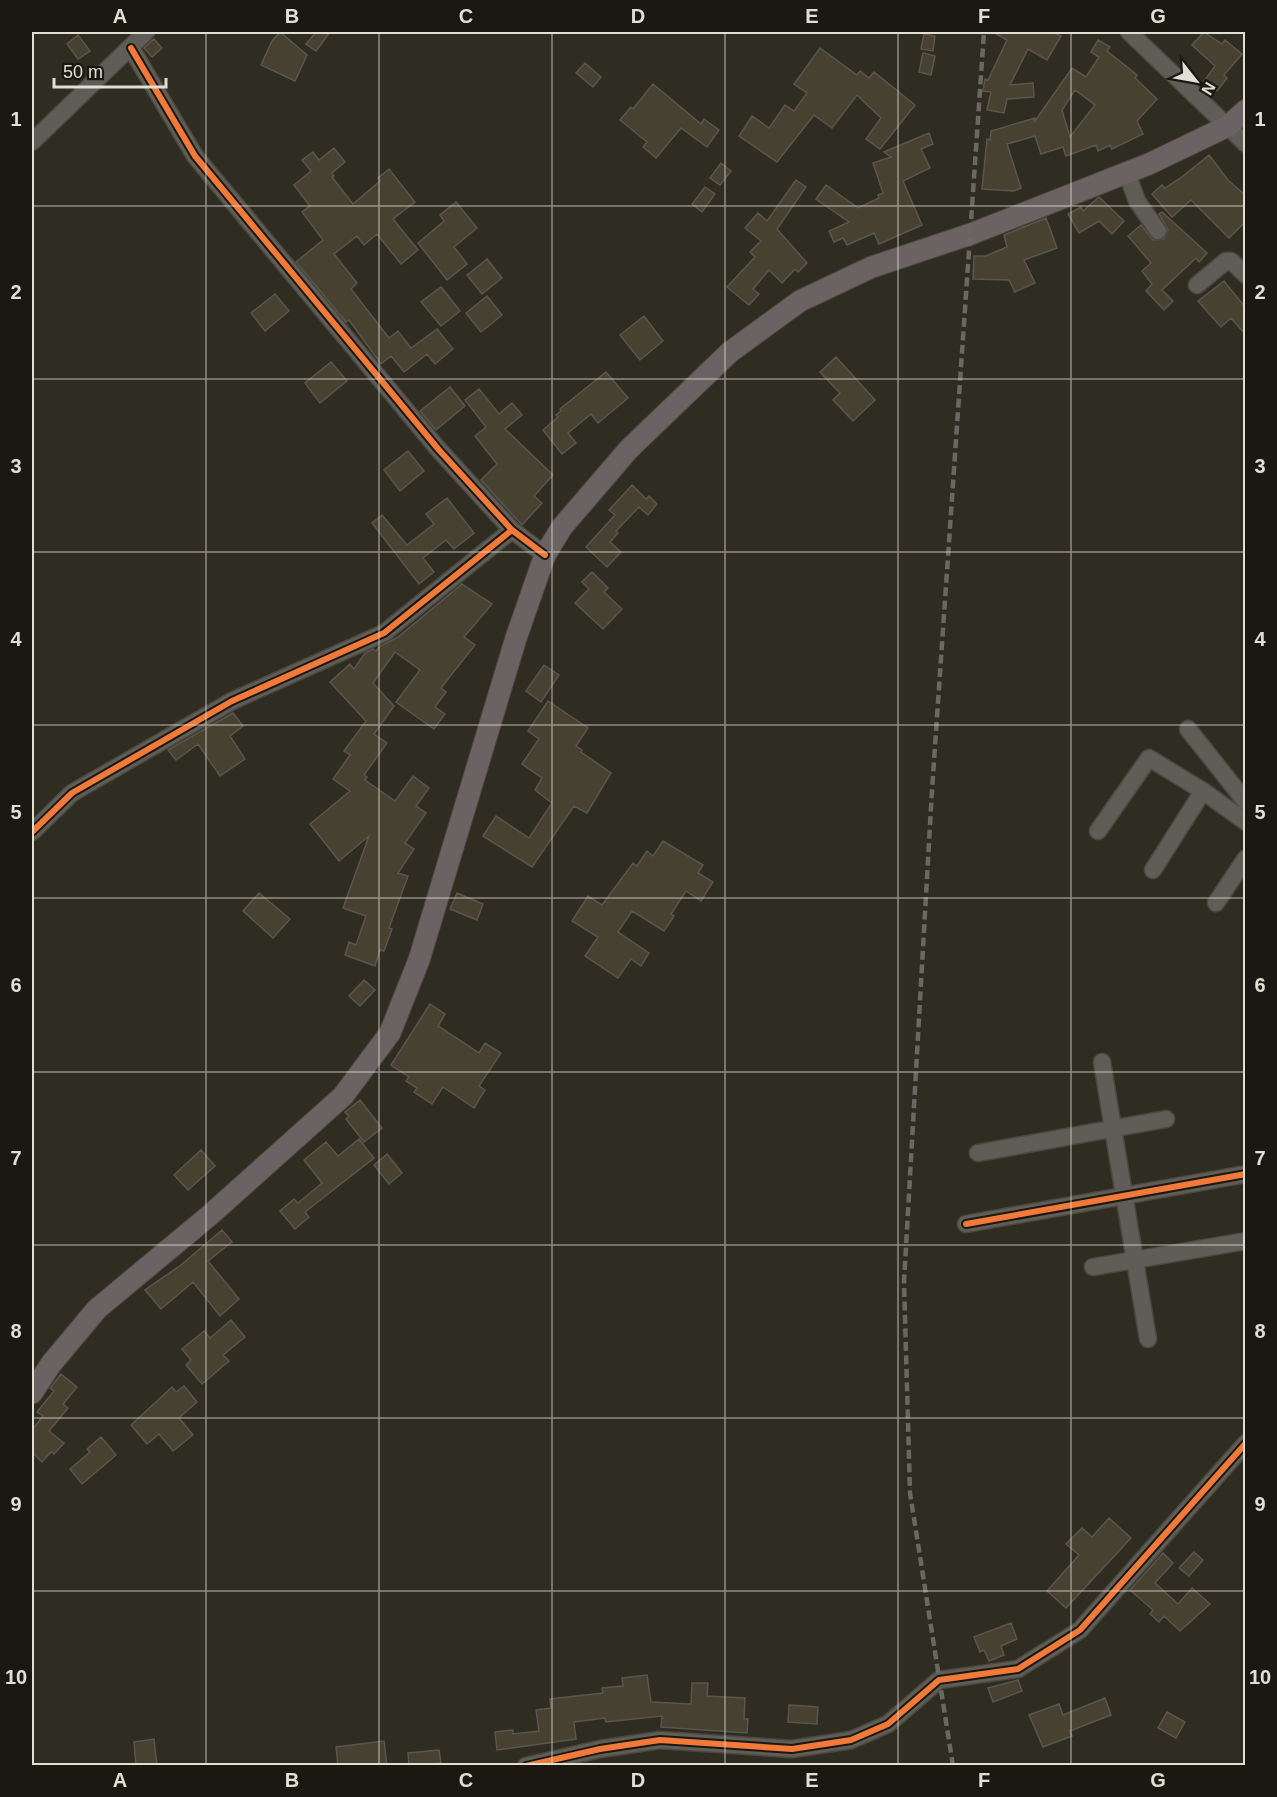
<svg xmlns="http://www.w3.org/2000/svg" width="1277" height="1797" viewBox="0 0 1277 1797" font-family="Arial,sans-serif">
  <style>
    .building { fill: #474132; stroke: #5a564e; stroke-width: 1.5; fill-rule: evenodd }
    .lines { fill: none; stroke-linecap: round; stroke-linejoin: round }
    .minor-casing { stroke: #4b4840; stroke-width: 19 }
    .major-casing { stroke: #4b4840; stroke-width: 23 }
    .minor { stroke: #5f5d55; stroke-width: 16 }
    .major { stroke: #6b6363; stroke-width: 21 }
    .rail { stroke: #6a6861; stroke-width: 4.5; stroke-dasharray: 9 4.5; stroke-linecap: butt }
    .cycleway-casing { stroke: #1a1810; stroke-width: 10 }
    .cycleway { stroke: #f17a3a; stroke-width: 6 }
    .grid { fill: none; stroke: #e1ded3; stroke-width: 1.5; stroke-opacity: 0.55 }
    .neatline { fill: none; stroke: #e1ded3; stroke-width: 2 }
    .grid-label { font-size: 20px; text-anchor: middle; font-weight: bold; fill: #e1ded3 }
  </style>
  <rect width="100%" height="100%" fill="#2f2c22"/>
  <path class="building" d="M280,32L307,55L295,81L261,65L272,41Z
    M316,32H330L316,51L306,44Z
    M993,32H1053L1061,36L1047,60L1028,49L1010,85L1033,83L1034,97L1007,99L1004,113L987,110L991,92L983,91L985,79L988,80L1007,40Z
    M1204,32L1222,44L1225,40L1242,54L1224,75L1227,78L1217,91L1204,81L1215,66L1192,45Z
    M924,34L935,36L933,51L921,49Z
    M78,35L90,51L78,59L67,44Z
    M154,39L162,48L152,57L144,48Z
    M1098,40L1110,47L1107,51L1137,75L1135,78L1157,99L1137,121L1143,134L1112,149L1110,145L1098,151L1096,145L1066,156L1063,147L1041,154L1035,136L1007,144L1021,188L1014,191L982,189L987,139L990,140L991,131L1035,118V121L1072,68L1086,77L1099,57L1091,52ZM1075,90L1095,105L1070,137L1062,110Z
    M820,48L857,75L860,71L869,78L874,72L915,105L880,149L866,139L881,118L857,95L832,128L814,115L777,162L739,136L752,116L769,128L785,105L794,111L807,93L794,84Z
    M923,53L935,56L931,75L919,72Z
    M585,63L601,77L593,87L576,73Z
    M653,84L701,124L704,119L719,130L707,147L681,128L656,158L643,147L647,142L620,120L631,107L633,109Z
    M929,133L933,144L921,149L930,168L903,181L922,225L879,244L874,233L847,245L843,238L834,242L829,231L849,222L816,199L826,185L858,208L879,198L878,195L883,193L873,163L891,157L884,152Z
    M334,148L345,162L332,173L334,176L332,177L353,204L380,181L378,178L389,169L415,202L393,219L418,250L401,264L377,234L364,245L357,236L334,254L357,283L351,289L389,338L398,331L411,348L437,329L453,349L435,364L427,354L404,372L391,356L381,364L349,320L346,322L296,262L323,240L302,212L310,206L294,185L311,171L302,160L313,152L319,160Z
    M1209,155L1228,180L1245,195V222L1229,238L1191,200L1172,217L1152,194L1162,185L1165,188L1183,176Z
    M721,163L731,171L720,185L710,178Z
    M796,180L806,187L777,229L807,263L798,272L795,269L782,283L769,270L753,289L759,294L749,305L727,287L755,257L750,252L761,241L745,228L758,213L767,221Z
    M705,187L715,194L702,212L692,204Z
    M1099,197L1124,221L1112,234L1099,221L1079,233L1068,214L1081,207L1083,211Z
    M456,202L477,228L454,247L467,264L447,280L418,243L444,221L440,215Z
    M1162,212L1207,253L1199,262L1196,258L1162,290L1173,301L1164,310L1146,291L1152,284L1142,271L1151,263L1128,236L1141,225L1153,240L1164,239L1168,230L1159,214Z
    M1046,218L1057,248L1024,260L1035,283L1015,292L1009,280L973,279L974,256H986L1007,247L1004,235Z
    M487,259L502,278L482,294L467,275Z
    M1224,281L1245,307V334L1231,318L1221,327L1198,301Z
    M441,287L460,311L441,326L421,302Z
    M275,294L289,311L265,331L251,313Z
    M487,296L502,315L481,332L466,313Z
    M644,316L663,341L640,360L620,335Z
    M836,357L875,400L853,421L833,400L840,393L820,372Z
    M331,362L347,381L320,403L305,383Z
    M606,372L628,398L598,423L591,414L568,433L576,443L562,454L543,430L558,417L556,415L561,411L560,409Z
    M450,387L465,406L436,430L420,411Z
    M479,389L499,414L512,403L522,415L505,429L553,475L534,496L542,503L522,525L481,480L497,464L475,436L486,427L465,400Z
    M408,451L424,471L400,491L384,470Z
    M632,485L646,499L649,496L657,504L648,515L639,507L616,531L618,533L610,542L621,552L607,567L586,547L615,515L609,510Z
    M447,498L474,533L454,549L446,540L423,558L434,572L419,584L372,523L382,515L407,545L434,524L426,514Z
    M592,572L608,588L604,592L622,609L603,629L575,603L589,589L582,582Z
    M462,584L492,604L464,637L475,645L441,688L446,692L435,707L445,714L434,729L396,702L420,670L395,652L373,683L394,706L374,734L387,743L364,775L367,777L365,780L395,801L413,776L429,788L416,806L426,813L405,843L414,849L398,873L408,876L389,928L392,929L384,951L380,950L375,966L345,955L349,942L356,945L366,916L343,908L369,836L339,861L310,824L350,791L333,779L350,755L344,751L366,721L330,682L350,664L354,669L365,653L373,649L376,651L379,647L398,637Z
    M544,665L559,675L541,702L526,691Z
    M548,701L588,728L576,746L582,750L581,752L611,773L587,813L574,806L532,867L483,836L496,816L529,838L552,803L535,790L542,778L522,764L539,739L528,731Z
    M233,713L243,726L230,736L245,759L220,776L198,744L176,760L168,750Z
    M663,841L703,865L698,873L713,882L701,901L686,891L671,914L674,916L664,931L632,911L618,932L649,953L641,966L631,959L618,978L585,956L598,937L572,921L588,896L602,905L633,863L637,866L647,851L653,856Z
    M259,893L290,919L273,938L243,911Z
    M457,893L483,904L477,920L450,909Z
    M364,980L375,990L360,1006L349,996Z
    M430,1004L445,1014L438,1026L479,1053L485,1043L501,1053L479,1086L485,1090L474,1108L443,1087L432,1104L414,1092L417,1088L406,1081L409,1077L391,1065Z
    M360,1100L382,1128L364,1142L346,1119L349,1116L345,1112Z
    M359,1139L374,1158L305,1212L309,1217L295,1229L280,1211L294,1199L298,1203L322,1183L304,1160L326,1142L338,1156Z
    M201,1150L215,1166L188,1190L174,1175Z
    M387,1154L402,1173L389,1184L374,1165Z
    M222,1230L232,1242L208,1261L239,1299L220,1316L193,1282L161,1309L145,1290L181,1265Z
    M231,1320L245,1337L223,1355L229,1361L202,1384L186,1365L191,1360L182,1349L204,1331L210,1338Z
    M61,1374L77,1387L63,1404L68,1408L49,1431L64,1443L54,1454L51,1452L42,1462L32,1452V1430L43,1416L37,1412L54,1391L50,1388Z
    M184,1386L197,1402L179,1418L193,1435L173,1451L159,1434L147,1444L131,1425L172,1387L176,1392Z
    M101,1437L116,1455L82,1484L70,1469L90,1452L87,1449Z
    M1109,1518L1131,1538L1066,1608L1047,1591L1079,1555L1066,1544L1082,1528L1092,1537Z
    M1194,1552L1203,1560L1189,1576L1179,1568Z
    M1163,1553L1173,1563L1155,1583L1178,1604L1192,1588L1210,1604L1180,1631L1164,1616L1159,1622L1150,1614L1153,1610L1130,1590Z
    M1011,1623L1017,1639L1001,1646L1004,1655L989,1661L984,1650L980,1652L974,1637Z
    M647,1675L651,1702L691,1704L692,1683H708L707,1696L745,1698L744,1719H748L747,1733L661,1727L662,1716L606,1722L605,1718L574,1722L576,1739L497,1750L495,1732L513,1730V1734L539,1731L536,1710L551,1708L550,1699L603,1693L602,1688L623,1686L622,1678Z
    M1018,1680L1022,1691L993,1702L988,1688Z
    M1105,1698L1111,1715L1070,1731L1072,1736L1043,1747L1029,1715L1059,1704L1063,1715Z
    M789,1705L818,1707L817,1724L788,1722Z
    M1167,1712L1185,1722L1176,1738L1158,1728Z
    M154,1739L157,1766H136L134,1742Z
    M384,1741L387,1766H338L336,1747Z
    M439,1750L441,1763L409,1766L408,1753Z"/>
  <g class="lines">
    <defs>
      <path id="minor" d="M1129,32L1246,144
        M131,48L195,156L439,450L512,530L545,555
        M32,142L146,32
        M1127,173L1137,201L1158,231
        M1197,285L1226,261H1231L1246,275
        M1188,729L1246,802
        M1098,831L1149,758L1203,791
        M32,832L72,793L232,701L384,633L512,530
        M1153,870L1203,791L1246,822
        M1216,903L1246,858
        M1102,1062L1148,1339
        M978,1153L1166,1119
        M966,1224L1246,1174
        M1093,1267L1246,1241
        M526,1766L600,1749L660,1740L792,1749L851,1740L888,1724L939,1680L1018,1669L1080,1630L1246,1443"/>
      <path id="major" d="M32,1393L51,1364L97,1309L210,1215L343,1096L390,1033L419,960L516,638L545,555L562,527L629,449L730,352L800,301L872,267L971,234L1149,164L1228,126L1246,110"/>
    </defs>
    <use href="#minor" class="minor-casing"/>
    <use href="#major" class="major-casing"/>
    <use href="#minor" class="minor"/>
    <use href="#major" class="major"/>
    <path class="rail" d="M953,1766L910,1493L904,1282L932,790L984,32"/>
    <defs>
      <path id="cycleway" d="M131,48L195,156L439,450L512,530L545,555
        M32,832L72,793L232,701L384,633L512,530
        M966,1224L1246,1174
        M526,1766L600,1749L660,1740L792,1749L851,1740L888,1724L939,1680L1018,1669L1080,1630L1246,1443"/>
    </defs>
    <use href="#cycleway" class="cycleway-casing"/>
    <use href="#cycleway" class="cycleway"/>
  </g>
  <path class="grid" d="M206,32V1766M379,32V1766M552,32V1766M725,32V1766M898,32V1766M1071,32V1766M32,206H1246M32,379H1246M32,552H1246M32,725H1246M32,898H1246M32,1072H1246M32,1245H1246M32,1418H1246M32,1591H1246"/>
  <rect width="1277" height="1797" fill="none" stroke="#1a1810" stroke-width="66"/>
  <g transform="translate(1196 81) rotate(121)" stroke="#1a1810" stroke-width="4.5" paint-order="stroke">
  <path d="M0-4.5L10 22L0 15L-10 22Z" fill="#e1ded3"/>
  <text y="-9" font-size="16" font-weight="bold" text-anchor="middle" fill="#e1ded3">N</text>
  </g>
  <path d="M54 78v9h112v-9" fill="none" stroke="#e1ded3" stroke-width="3"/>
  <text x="63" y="78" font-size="18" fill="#e1ded3" stroke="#1a1810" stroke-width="4.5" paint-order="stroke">50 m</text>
  <rect x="33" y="33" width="1211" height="1731" class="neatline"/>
  <g class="grid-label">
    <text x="120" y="23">A</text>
    <text x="292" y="23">B</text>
    <text x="466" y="23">C</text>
    <text x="638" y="23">D</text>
    <text x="812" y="23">E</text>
    <text x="984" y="23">F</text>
    <text x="1158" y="23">G</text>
    <text x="16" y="126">1</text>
    <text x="1260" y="126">1</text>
    <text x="16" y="299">2</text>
    <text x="1260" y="299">2</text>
    <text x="16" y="473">3</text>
    <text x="1260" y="473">3</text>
    <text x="16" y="646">4</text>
    <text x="1260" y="646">4</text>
    <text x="16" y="819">5</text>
    <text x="1260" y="819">5</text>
    <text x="16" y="992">6</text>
    <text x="1260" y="992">6</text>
    <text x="16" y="1165">7</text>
    <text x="1260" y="1165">7</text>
    <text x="16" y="1338">8</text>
    <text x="1260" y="1338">8</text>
    <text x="16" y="1511">9</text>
    <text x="1260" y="1511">9</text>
    <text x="16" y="1684">10</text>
    <text x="1260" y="1684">10</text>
    <text x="120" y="1787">A</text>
    <text x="292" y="1787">B</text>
    <text x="466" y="1787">C</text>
    <text x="638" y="1787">D</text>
    <text x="812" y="1787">E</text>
    <text x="984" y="1787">F</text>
    <text x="1158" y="1787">G</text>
  </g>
</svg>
